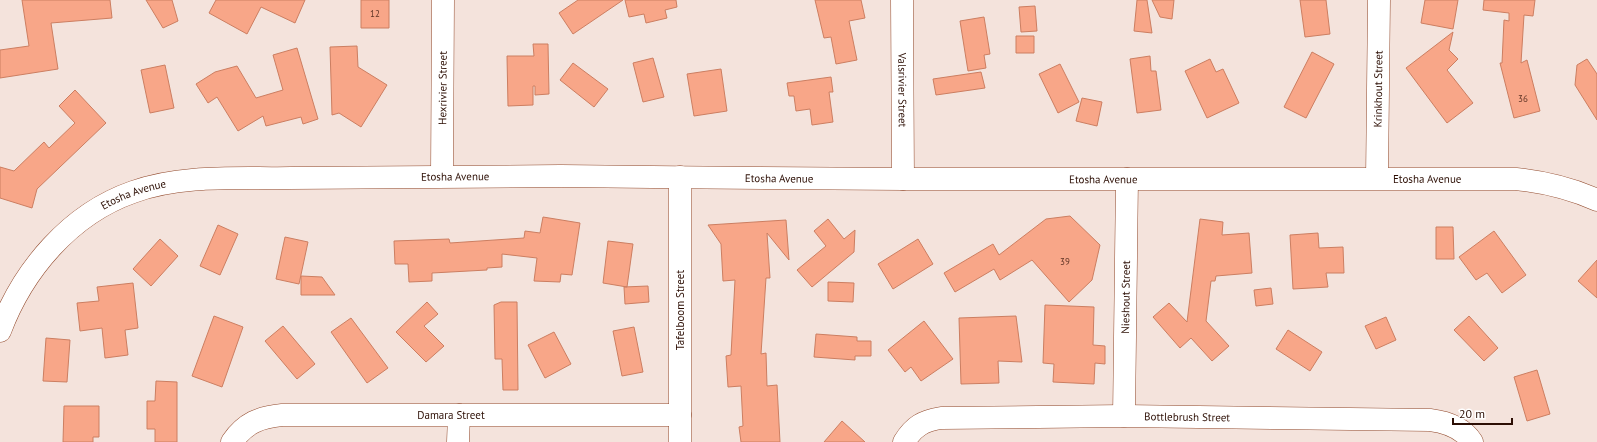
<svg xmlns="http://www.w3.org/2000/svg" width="1597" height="442" viewBox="0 0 1597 442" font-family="'PT Sans',sans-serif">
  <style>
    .building { fill: #f8a688; stroke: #cc7e61 }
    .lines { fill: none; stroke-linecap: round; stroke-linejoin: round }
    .street-casing { stroke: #924a2d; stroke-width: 23 }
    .street { stroke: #fff; stroke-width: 22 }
    .labels { text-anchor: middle; stroke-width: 3; stroke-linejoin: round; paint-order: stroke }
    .number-label { font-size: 9px; fill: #5f3425 }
    .street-label { font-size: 11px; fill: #2c0e04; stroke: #fff }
  </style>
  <rect width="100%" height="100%" fill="#f4e3dc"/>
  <path class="building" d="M22,0H110L112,18L51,23L58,69L0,78V50L29,46Z
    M146,0H172L178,21L163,28Z
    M216,0H305L295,23L261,7L247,34L209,13Z
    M361,0H389V28H361Z
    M578,0H623L573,34L559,13Z
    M625,0H676L677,7L665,10L667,18L646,23L644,14L629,17Z
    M815,0H861L865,18L849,21L857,60L836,64L831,37L824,38Z
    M1137,0H1147L1152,33L1134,31Z
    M1152,0H1174L1172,19L1160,17Z
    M1300,0H1326L1330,34L1305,37Z
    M1425,0H1458L1453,29L1421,23Z
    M1484,0H1535L1533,16L1524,15L1521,63L1527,60L1540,111L1514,118L1500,63H1502L1504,20L1509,21V13L1483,10Z
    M1035,6L1037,31L1021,32L1019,7Z
    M984,17L990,54L984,55L986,68L968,71L960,21Z
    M1453,32L1449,50L1458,59L1447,70L1473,103L1447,123L1406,68Z
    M1016,36H1034V53H1016Z
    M533,44H548L549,94L535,95V86H533V105L508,106L507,56H534Z
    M357,46L358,67L387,85L361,127L339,113L332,115L330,47Z
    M297,48L318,119L303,124L301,117L266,126L263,116L238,131L217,97L208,103L196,84L215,72L237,66L256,98L283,90L273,55Z
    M1312,52L1334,64L1306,118L1284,107Z
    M1150,56L1151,71H1156L1161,110L1137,113L1130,59Z
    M653,58L664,97L643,102L633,63Z
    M1210,59L1216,72L1223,69L1239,103L1207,118L1185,71Z
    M1587,59L1597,74V120L1575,85L1577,65Z
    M573,63L608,89L594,107L560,80Z
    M1060,64L1079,102L1058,113L1039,74Z
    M165,65L174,108L150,113L141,70Z
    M721,69L727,111L694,116L687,74Z
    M981,72L985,88L936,95L933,79Z
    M831,77L833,92H829L833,122L812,125L810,109L796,111L794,96H789L787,83Z
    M75,90L106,123L37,189L32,208L0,198V167L14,171L44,142L49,148L75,123L59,106Z
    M1082,98L1102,102L1097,126L1076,121Z
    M1070,216L1100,245L1092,280L1069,302L1032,260L1000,280L994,269L955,292L944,273L993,244L999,255L1046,219Z
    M543,217L580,223L572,275L561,274L560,282L534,281L537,258L502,254V267L487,268V270L432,273V281L409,282L408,264H395L394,241L449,239L450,243L524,238L525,231L540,233Z
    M828,219L844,239L855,230L854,252L812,287L797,270L826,246L814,231Z
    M1200,219L1223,222L1222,235L1249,233L1252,273L1216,276L1215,281H1211L1206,321L1229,346L1212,361L1191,338L1180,348L1153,317L1169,303L1187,322Z
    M786,220L789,260L767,233L770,278H766L761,354L766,353L767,386L777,385L780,442H741L739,427L743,426L741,386L728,387L726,356L731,355L735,280L723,281L721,244L708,225Z
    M218,225L238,234L220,275L200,266Z
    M1436,227H1453L1454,259H1436Z
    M1494,231L1526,275L1502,293L1487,273L1476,280L1459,257Z
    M1318,233L1319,248L1343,247L1344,273H1326L1328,287L1293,289L1290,235Z
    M285,237L308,242L299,284L276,279Z
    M160,239L178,256L151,286L133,269Z
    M918,239L933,264L893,289L878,264Z
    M608,241L633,244L627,287L603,283Z
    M1597,260V298L1578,281Z
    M301,276L322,277L335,295H301Z
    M828,282L854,283L853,302L828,301Z
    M133,283L138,328L125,330L128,355L105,358L102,328L80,331L77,303L99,301L97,287Z
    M648,286L649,302L625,304L624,287Z
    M1271,288L1273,304L1256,306L1254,290Z
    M427,302L438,314L424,326L444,346L426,362L396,332Z
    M501,302H517L518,390H503L502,359H495L494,305Z
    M1045,305L1094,307L1093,345L1105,346V364L1095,363L1094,384L1053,382L1054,364L1043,363Z
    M214,316L243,327L222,387L192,376Z
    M1016,316L1022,362L998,361L999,383L961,384L959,318Z
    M1469,316L1498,348L1484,361L1454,330Z
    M1386,317L1396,340L1376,349L1365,326Z
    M351,318L388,368L367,383L331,332Z
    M924,321L953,359L921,381L911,367L905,372L888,350Z
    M283,326L315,364L297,379L265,341Z
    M634,327L643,372L622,376L613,331Z
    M1288,330L1322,352L1310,371L1276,349Z
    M554,332L571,364L545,378L528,345Z
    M816,334L857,337V341H871V356H855V360L814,357Z
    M46,338L70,340L67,382L43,381Z
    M1537,370L1550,414L1527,421L1514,377Z
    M156,381L177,382V442H155V429H147V401H155Z
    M64,406H99V437H93V442H63Z
    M842,421L865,442H824Z"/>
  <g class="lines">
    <defs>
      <g id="street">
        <path id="s1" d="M902,0L903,179"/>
        <path id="s2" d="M442,175L443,0"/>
        <path id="s3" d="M1377,178L1379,0"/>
        <path id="s4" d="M0,331C23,270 70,214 133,192C182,174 240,179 291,178C381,177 471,176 561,176C675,177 789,179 903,179C1108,180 1312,178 1516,179C1545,182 1570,188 1597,200"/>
        <path id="s5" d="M1124,416L1127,179"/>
        <path id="s6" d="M232,442C245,423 260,417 282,415H680"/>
        <path d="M458,442L459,415"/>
        <path d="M680,442V177"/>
        <path id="s7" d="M904,442C914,426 923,421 941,418L1124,416L1430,420C1446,422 1463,428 1472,442"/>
      </g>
    </defs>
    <use href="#street" class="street-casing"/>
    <use href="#street" class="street"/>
  </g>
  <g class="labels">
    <g class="number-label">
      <text x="375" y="17">12</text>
      <text x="1523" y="102">36</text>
      <text x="1065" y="265">39</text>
    </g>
    <g class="street-label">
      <text dy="4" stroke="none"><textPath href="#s2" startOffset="87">Hexrivier Street</textPath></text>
      <text dy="4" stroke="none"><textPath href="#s3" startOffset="89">Krinkhout Street</textPath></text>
      <text dy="4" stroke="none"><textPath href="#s1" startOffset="90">Valsrivier Street</textPath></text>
      <text dy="4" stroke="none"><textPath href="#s4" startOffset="522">Etosha Avenue</textPath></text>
      <text dy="4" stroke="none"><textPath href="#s4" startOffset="846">Etosha Avenue</textPath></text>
      <text dy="4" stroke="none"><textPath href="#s4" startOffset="1494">Etosha Avenue</textPath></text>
      <text dy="4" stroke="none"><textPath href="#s4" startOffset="1170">Etosha Avenue</textPath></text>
      <text dy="4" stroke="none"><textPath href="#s4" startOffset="198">Etosha Avenue</textPath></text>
      <text dy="4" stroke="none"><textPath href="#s5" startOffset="119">Nieshout Street</textPath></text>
      <text transform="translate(680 310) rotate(-90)" y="4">Tafelboom Street</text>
      <text dy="4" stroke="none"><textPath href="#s6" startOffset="228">Damara Street</textPath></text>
      <text dy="4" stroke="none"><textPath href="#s7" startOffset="292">Bottlebrush Street</textPath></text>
    </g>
  </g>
  <path d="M1453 418v6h59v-6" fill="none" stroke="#2c0e04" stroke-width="2"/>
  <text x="1459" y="418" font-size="12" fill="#2c0e04" stroke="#ffffff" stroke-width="3" paint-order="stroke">20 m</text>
</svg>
